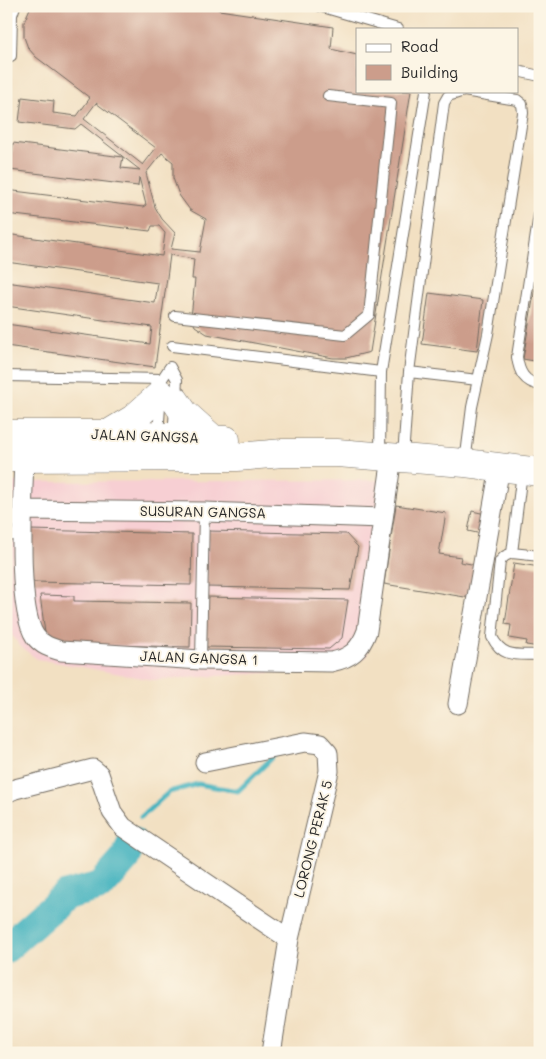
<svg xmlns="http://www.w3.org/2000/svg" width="546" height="1059" viewBox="0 0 546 1059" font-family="Mali,sans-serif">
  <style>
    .built { fill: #f7cfd3 }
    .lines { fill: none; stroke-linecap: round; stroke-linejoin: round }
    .stream { stroke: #44b3bf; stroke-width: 5 }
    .river { stroke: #44b3bf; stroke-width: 30 }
    .building { fill: #cc9d8b; fill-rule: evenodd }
    .service-casing { stroke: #716a60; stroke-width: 12 }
    .minor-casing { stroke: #716a60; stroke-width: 21 }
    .secondary-casing { stroke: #716a60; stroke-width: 29 }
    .service { stroke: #fff; stroke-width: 10 }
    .minor { stroke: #fff; stroke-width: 19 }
    .secondary { stroke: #fff; stroke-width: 28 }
    .labels { text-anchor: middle; stroke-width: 4; stroke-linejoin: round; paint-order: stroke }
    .street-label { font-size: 14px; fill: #2b2b2b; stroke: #fcf5e5 }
  </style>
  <rect width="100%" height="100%" fill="#fcf5e5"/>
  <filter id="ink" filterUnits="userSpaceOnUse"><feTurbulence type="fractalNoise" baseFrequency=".02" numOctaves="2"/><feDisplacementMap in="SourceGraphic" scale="10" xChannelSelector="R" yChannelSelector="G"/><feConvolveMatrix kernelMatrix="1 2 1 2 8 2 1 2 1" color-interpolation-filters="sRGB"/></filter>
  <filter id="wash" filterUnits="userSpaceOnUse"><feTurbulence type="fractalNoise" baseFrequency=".0096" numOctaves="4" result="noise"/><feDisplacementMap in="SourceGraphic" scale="20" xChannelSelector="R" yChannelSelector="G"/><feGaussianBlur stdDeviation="1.12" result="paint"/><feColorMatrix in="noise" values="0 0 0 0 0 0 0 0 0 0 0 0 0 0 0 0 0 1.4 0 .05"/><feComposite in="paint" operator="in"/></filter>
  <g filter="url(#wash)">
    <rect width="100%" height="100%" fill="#f2e0c2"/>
    <path class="built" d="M396,480L367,657L329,669L153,680L37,659L21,647L8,630L7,482Z"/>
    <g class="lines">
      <path class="stream" d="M141,817L169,792L198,784L238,791L275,755"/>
      <path class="river" d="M6,948L66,895L101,886L126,858L132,842"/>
    </g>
    <g id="blocks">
      <path class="building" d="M31,6H214L219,10L333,27L331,49L357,55V91H411L370,352L346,358H333L207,334L195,326L191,318L195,279H192L194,259L170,255L155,367L6,346V324L150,344L152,327L6,306V282L155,303L158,283L6,262V234L162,256L165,233L159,226H152L150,231L6,214V190L143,207L146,205L139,177L138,186L10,170L13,143L123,157L121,168L140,170L81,124L75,129L19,122L22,97L54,101L53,113L77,116L90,98L36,57L28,48L24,37V22ZM96,103L156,148L143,165L84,119ZM162,153L173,162V178L179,195L190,210L206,219L200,252L171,249L175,233L162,219L155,207L146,173Z
        M539,264H540V362L523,359Z
        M429,293L483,300L477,351L422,344Z
        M396,505L446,513L439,554L461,557L460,562L477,565L471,598L384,584Z
        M472,511L490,515L486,535L468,531Z
        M30,530L192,534L191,585L32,582Z
        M208,531L346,534L358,547L350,590L207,587Z
        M514,563L540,567V647L526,645L527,641L509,638L511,625L505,624Z
        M40,595L74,596V601L191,603L190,647L57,644L45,633Z
        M206,597L348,600L342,638L329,649L205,647Z"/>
    </g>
  </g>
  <g filter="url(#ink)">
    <use href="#blocks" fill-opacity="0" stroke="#716a60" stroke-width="1"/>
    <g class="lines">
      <defs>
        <path id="service" d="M319,6L398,29
          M11,56L12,15L15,6
          M517,71L540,76
          M540,208L517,357C519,372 524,382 540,385
          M175,316L345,335L369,315L391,103L328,96
          M172,346L381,372
          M409,372L478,380
          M6,376L162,379
          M158,435L162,379L170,367L177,380L173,437
          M380,454L381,372L426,91
          M403,457L409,372L444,103L448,96L464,91L517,100L522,104L523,113L488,334L472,407L465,463
          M522,472L512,553L540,556
          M6,535H22
          M512,553L505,556L500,561L492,637C503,659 518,654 540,655
          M201,660L204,512"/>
        <path id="minor" d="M24,458C23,496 16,608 35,636C41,645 51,648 61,651L201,660L331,662C351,658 360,650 367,631L392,457
          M23,510L204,512L383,518
          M458,704L500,467
          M205,762L305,742L320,744L328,753L329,771L289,939L271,1053
          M6,793L15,789L93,769L99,774L112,812L123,827L289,939"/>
        <path id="secondary" d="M175,400L184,413L213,439
          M6,434H108L226,440
          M108,434L133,419L161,394
          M6,458L237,457L283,453H337L465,463L540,472"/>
      </defs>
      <use href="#service" class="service-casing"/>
      <use href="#minor" class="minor-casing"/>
      <use href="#secondary" class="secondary-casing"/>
      <use href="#service" class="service"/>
      <use href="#minor" class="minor"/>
      <use href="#secondary" class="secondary"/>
    </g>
  </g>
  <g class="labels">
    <g class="street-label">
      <text transform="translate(145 436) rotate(2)" y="5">JALAN GANGSA</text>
      <text transform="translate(203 512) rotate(1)" y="5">SUSURAN GANGSA</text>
      <text transform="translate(199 658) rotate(2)" y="5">JALAN GANGSA 1</text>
      <text transform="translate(313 839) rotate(-76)" y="5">LORONG PERAK 5</text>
    </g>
  </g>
  <rect width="546" height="1059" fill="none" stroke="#fcf5e5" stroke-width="25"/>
  <rect x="356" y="28" width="162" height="65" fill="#fcf5e5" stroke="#a8a49b"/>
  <rect x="366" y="44" width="25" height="8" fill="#ffffff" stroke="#a8a49b"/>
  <text x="401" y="52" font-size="15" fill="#2b2b2b">Road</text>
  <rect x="366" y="65" width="25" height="15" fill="#cc9d8b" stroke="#a8a49b"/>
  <text x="401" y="78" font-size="15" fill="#2b2b2b">Building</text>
</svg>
